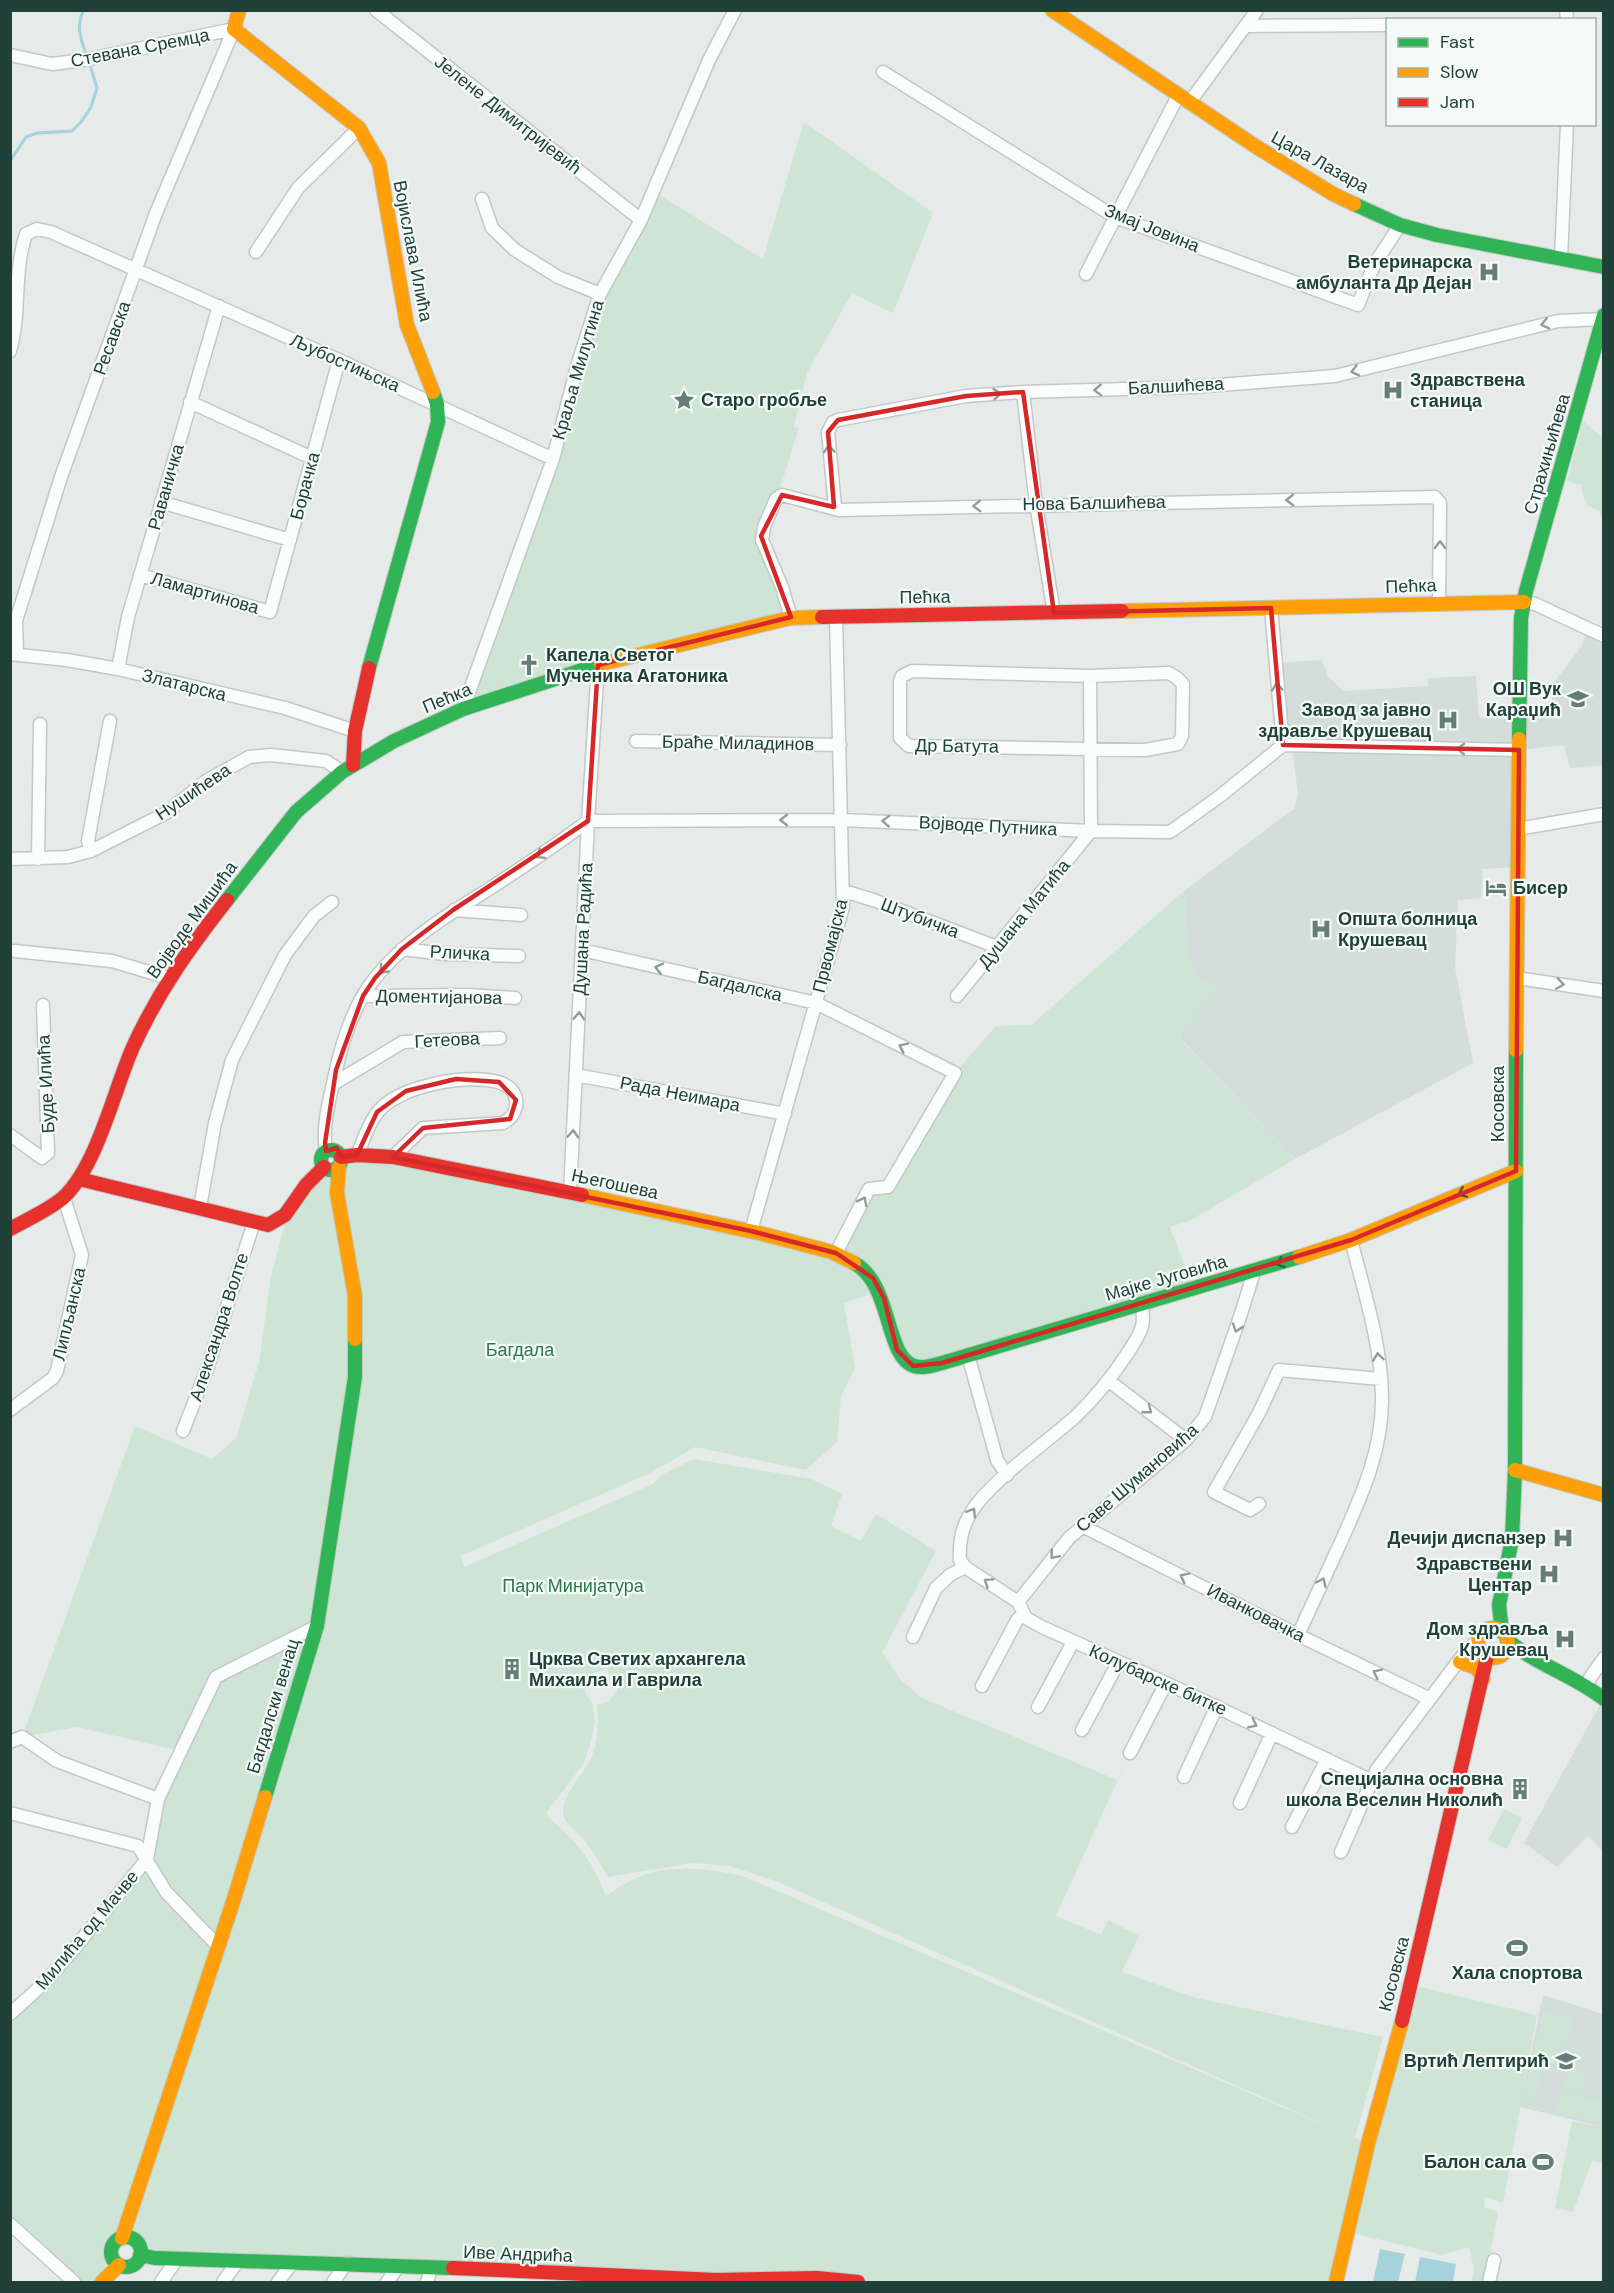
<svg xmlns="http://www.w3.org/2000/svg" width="1614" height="2293" viewBox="0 0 1614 2293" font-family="'DM Sans',sans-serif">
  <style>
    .built { fill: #d3ddd9 }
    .green { fill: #cee5d5; fill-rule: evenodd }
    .water { fill: #a4d3dc }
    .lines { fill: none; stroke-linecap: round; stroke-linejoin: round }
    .stream { stroke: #a4d3dc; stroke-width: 3 }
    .street-casing { stroke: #c3c8c6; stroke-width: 15 }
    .fast-casing { stroke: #c1c9c6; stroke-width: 16 }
    .slow-casing { stroke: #c1c9c6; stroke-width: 16 }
    .jam-casing { stroke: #c1c9c6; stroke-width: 16 }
    .street { stroke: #fbfcfc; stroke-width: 12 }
    .fast { stroke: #30b455; stroke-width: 14 }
    .slow { stroke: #ff9f0a; stroke-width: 14 }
    .jam { stroke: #e5322d; stroke-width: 14 }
    .oneway { stroke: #8e9e9a }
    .oneway2 { stroke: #266441 }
    .marked { fill: none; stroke: #d62828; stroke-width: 4.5; stroke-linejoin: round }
    .labels { text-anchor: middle; stroke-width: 4.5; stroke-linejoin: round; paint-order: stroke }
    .street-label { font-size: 18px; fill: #214138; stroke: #f4faf7 }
    .poi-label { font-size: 18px; font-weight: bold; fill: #214138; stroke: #f4faf7; text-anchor: end }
    .park-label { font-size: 18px; fill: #287b49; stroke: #f4faf7 }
  </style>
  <rect width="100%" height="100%" fill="#e6ebe9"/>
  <path class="built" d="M1586,635L1603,645V765L1570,768L1564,745L1519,750L1513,867L1483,869L1481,898L1458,900L1455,967L1473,1063L1295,1159L1178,1036L1219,990L1201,978L1187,959L1185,890L1294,809L1298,794L1292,746L1283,745L1275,663L1322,660L1328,677L1344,691L1428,686V678L1476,676L1479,718L1519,719L1520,713L1552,712V685L1581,647Z
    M1603,1699V1851L1588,1836L1557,1867L1524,1843Z
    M1543,1995L1603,2014V2127L1520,2107Z"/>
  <path class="green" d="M804,122L933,213L893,313L852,293L807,373L794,427L799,428L776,501L759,547L790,618L463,709L553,459L600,294L653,191L763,259Z
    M1583,421L1603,438V521L1599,510C1584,507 1584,499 1581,485L1567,481Z
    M1185,890L1187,959L1201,978L1219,990L1178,1037L1295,1159L1189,1221L1170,1227L1193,1288L913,1366L880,1291L844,1303L855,1368L841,1396L837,1442L806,1470L695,1447L650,1473L461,1556L464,1567L653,1484L661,1475L694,1459L811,1479L842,1494L831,1526L861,1541L876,1514L936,1551L882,1653L901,1680L922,1698L1117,1780L1130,1753L1056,1916L1101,1935L1108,1920L1139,1936L1122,1972L1196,1998L1383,2037L1355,2138L1368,2144L1412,1985L1537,2015L1503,2203L1485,2197L1484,2207L1498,2212L1485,2282H1471L1474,2269L1469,2247L1442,2255L1348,2232L1336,2282H858L155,2258L144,2239L126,2223L97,2282H74L11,2224V2014L147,1859L158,1799L180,1751L78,1727L22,1737L135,1426L212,1459L236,1438L259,1362L271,1276L287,1215L304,1187L357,1155L836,1253L869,1189L888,1187L955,1073L996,1026L1031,1025ZM607,1669C609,1678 618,1682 617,1691L609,1701L597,1705C599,1722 598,1739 592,1756C585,1774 557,1799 564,1817C568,1827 579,1833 585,1841C594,1853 601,1865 608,1877L692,1863L730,1866L778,1882L1352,2137L743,1876C710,1869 667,1863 634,1879C624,1883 615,1890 606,1896C590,1858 580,1844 548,1817L547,1812L584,1763L590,1744L595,1722L593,1704L585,1693C587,1678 591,1673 607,1669Z
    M1504,1809L1522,1818L1507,1849L1488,1840Z
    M1543,2011L1572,2018L1563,2066L1544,2062L1535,2103L1523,2102Z
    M1573,2048L1581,2050L1576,2070L1587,2073L1581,2094L1563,2090Z
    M1560,2092L1603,2101L1602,2123L1526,2107L1527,2105L1556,2111Z
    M1572,2121L1604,2127L1603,2163L1592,2161L1573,2212L1555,2208Z"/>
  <path class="water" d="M1380,2249L1405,2254L1398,2282H1373Z
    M1420,2257L1456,2264L1453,2282H1415Z"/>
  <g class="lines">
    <path class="stream" d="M84,10C75,25 81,41 87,56
      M10,161L26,137L37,133L72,131L81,122L91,107L97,88L89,62"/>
    <defs>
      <path id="street" d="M376,10L641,220
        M1566,10L1567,20
        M1246,26L1388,25
        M10,55L52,64L84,60L234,29
        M883,72L1115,217L1358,305L1374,265L1400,225
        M1189,103L1257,10
        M482,199L492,228L515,250L558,277L600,294
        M256,252L298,188L359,128
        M1561,258L1567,124
        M1086,274L1178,96
        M10,351C21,313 13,272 26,234L37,229L51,232L339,360L553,459
        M1023,392L1036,504L1054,613
        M190,402L312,458
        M161,502L290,540
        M835,507L828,432L833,422L838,420L966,396L1023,392L1193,387L1335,376L1558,321L1603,319
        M140,575L270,612L339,360
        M1524,602L1535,604L1604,636
        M1271,608L1283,745
        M791,618L782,587L762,540L764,527L776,499L782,495L839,510L1435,497L1440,503L1439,603
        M10,654L67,660L118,669L285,708L355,731
        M17,655L16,621L61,477L156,213L234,29
        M118,669L128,617L219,306
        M912,671L1090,676L1169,673L1177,678L1183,684L1182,736L1178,744L1145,750L909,746L900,738V681L902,676Z
        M1090,676L1091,831
        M463,709L553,459L578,363L600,294L641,220L709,60L735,10
        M636,741L840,745
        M1517,829L1604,814
        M91,851L88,841L110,721
        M10,859L68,857L91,851L166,813L206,781L249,757L271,755L326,761L342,772
        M38,859L40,724
        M844,891L876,901L997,947
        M454,910L521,915
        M402,949L445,954L519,956
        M582,950L816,1003L955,1073L888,1187L869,1189L836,1253
        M15,951L112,961L169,978
        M1517,978L1604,991
        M363,996L468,995L515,998
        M957,996L1091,831
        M576,1075L785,1114
        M333,1084L403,1042L500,1038
        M10,1135L42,1158L48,1153L43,1005
        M326,1151C322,1127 329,1102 334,1079C341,1045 353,1005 375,978C405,941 446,916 486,891C520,869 555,846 588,821L842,820L1091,831L1170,832L1220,796L1283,745L1519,750
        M357,1155C363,1142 368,1124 377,1113C397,1086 467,1073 498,1082C520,1088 523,1112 503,1123L423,1128L393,1157
        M570,1193L588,821L598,665
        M200,1207L215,1123L232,1060L285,955L314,916L332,902
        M751,1231L843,907L836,616
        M1141,1304C1147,1326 1139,1335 1127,1354C1112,1377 1095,1398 1075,1417C1046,1443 986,1484 969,1516C961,1530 959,1544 960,1560L965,1567L1018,1602L1026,1618L1042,1627L1166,1683L1372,1781
        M968,1355L997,1460L1007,1475
        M1109,1381L1186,1440
        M10,1410L53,1378L57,1371L82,1255L64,1198
        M183,1431L207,1369L254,1222
        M1259,1504L1250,1510L1214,1492L1259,1413L1279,1370L1381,1379
        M1082,1526L1298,1635L1430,1699
        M1018,1602L1069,1538L1186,1440L1205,1417L1240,1317L1254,1272
        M1298,1635C1312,1605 1326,1574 1340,1544C1361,1497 1383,1450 1382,1396C1381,1343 1364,1291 1351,1240
        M913,1637L936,1588L950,1575L965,1567
        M982,1686L1017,1620L1023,1614
        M1587,1686L1590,1678L1604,1658
        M1038,1707L1073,1642
        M1082,1730L1118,1663
        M10,1742L22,1737L57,1761L158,1799
        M1130,1753L1166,1683
        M1184,1777L1217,1706
        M1240,1803L1272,1733
        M10,1813L138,1846L166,1892L218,1946
        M1292,1827L1327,1759
        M1341,1852L1377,1769L1463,1655L1479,1639
        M10,2014L42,1985L74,1949L147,1859L158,1799L216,1677L317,1626
        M10,2224L74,2282
        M161,2282L177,2259
        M223,2282L238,2261
        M278,2282L293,2262
        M333,2282L347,2263
        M387,2282L398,2267
        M427,2282L431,2269
        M1489,2282L1494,2260"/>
      <path id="fast" d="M1354,204L1400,225L1437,235L1604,267
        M369,668L438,422L437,404L433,392
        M1519,739L1521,618L1526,591L1604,315
        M227,900L296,812L342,772L394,741L463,709L601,664
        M321 1160a10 10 0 1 1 20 0a10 10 0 1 1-20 0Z
        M854,1263C892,1283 885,1357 914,1366C923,1369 933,1365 942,1363L1299,1257
        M1502,1632L1499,1605L1512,1539L1515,1470L1516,1050
        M1507,1640C1537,1665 1573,1675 1604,1699
        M265,1797L317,1626L355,1377V1339
        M111 2252a15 15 0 1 1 30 0a15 15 0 1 1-30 0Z
        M140,2255L155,2258L453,2268"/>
      <path id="slow" d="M239,10L234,29L359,128L379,163L407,325L433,392
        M1052,10L1255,146L1333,194L1354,204
        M1122,611L1524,602
        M601,664L790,618L822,617
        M1516,1050L1519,739
        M339,1167L337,1193L355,1296V1339
        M582,1195L763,1234L832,1252L854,1263
        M1299,1257L1351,1240L1516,1171
        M1515,1470L1604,1495
        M1478 1643a15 15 0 1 1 30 0a15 15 0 1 1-30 0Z
        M1460,1662L1477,1668L1483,1679
        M122,2238L233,1902L265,1797
        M102,2282L119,2265
        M1336,2282L1368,2144L1402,2021"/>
      <path id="jam" d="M822,617L1122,611
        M353,765L355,731L369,668
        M341,1157L357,1155L393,1157L582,1195
        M79,1179L268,1225L285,1215L306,1185L324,1167
        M10,1229C25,1221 54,1207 65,1196C98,1163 114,1090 133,1047C158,992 190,947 227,900
        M1402,2021L1487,1656
        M453,2268L716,2280L817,2278L858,2282"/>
    </defs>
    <use href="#street" class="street-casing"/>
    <use href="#fast" class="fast-casing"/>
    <use href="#slow" class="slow-casing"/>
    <use href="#jam" class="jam-casing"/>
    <use href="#street" class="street"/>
    <use href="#fast" class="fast"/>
    <use href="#slow" class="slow"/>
    <use href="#jam" class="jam"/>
  </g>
  <defs><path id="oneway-chevron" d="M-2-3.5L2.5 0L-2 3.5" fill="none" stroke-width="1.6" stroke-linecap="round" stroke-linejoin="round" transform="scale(1.5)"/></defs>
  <g class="oneway">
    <use href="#oneway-chevron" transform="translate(1545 324) rotate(167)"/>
    <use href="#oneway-chevron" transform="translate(1355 371) rotate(166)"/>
    <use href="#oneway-chevron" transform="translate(1098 390) rotate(178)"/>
    <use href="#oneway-chevron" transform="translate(997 394) rotate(-5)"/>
    <use href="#oneway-chevron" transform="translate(829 449) rotate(-94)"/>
    <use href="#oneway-chevron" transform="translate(1290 500) rotate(179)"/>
    <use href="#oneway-chevron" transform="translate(977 506) rotate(178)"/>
    <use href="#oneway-chevron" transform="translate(1440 545) rotate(-90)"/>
    <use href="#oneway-chevron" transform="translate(1277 687) rotate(-95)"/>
    <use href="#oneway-chevron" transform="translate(1461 749) rotate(-179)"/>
    <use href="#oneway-chevron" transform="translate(784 820) rotate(180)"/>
    <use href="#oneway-chevron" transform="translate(886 821) rotate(-178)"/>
    <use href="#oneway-chevron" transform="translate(540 855) rotate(148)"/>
    <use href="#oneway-chevron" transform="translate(659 968) rotate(-167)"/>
    <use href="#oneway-chevron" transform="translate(383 970) rotate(133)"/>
    <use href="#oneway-chevron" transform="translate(1560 984) rotate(8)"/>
    <use href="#oneway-chevron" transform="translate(579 1016) rotate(-87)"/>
    <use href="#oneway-chevron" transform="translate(903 1047) rotate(-154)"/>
    <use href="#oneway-chevron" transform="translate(573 1134) rotate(-87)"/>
    <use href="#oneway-chevron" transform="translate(863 1201) rotate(-63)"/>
    <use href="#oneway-chevron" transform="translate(1237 1328) rotate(109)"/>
    <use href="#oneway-chevron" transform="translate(1378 1357) rotate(-98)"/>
    <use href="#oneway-chevron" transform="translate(1148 1410) rotate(38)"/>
    <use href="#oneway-chevron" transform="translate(972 1512) rotate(-59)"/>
    <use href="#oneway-chevron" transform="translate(1054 1555) rotate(130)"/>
    <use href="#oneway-chevron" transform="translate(1184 1577) rotate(-153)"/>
    <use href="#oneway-chevron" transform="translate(988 1582) rotate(-146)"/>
    <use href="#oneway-chevron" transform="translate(1322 1582) rotate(-65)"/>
    <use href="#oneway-chevron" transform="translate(1377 1673) rotate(-154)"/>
    <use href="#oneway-chevron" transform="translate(1253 1724) rotate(26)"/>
  </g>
  <g class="oneway2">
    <use href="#oneway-chevron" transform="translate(1462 1193) rotate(157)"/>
    <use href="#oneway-chevron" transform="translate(1280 1263) rotate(162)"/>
  </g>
  <path class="marked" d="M1023,392L1054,613L1271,608L1283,745L1519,750L1516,1171L1351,1240L942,1363L913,1366L897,1350L884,1298L873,1278L836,1253L751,1231L393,1157L423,1128L510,1119L516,1100L499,1082L456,1079L406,1091L377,1112L357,1155L341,1157L337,1148L326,1151L325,1143L336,1070L363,996L375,978L402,949L453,910L588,821L598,665L791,617L761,536L782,495L834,507L828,432L838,420L966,396Z"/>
  <defs>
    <symbol id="hospital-bare" viewBox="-9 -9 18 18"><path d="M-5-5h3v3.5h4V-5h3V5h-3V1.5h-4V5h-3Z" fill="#667c76" stroke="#f4faf7" stroke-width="2.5" paint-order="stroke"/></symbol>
    <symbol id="sight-bare" viewBox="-9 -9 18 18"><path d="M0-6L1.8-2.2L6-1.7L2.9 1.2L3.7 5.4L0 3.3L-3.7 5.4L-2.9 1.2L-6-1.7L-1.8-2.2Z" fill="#667c76" stroke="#f4faf7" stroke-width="2.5" paint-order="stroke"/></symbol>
    <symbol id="church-bare" viewBox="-9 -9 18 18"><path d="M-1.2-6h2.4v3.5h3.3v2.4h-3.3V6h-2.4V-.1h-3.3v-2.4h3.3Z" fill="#667c76" stroke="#f4faf7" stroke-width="2.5" paint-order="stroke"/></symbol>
    <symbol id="school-bare" viewBox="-9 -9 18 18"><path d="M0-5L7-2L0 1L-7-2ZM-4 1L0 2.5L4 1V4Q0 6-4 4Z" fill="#667c76" stroke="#f4faf7" stroke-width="2.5" paint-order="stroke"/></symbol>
    <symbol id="hotel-bare" viewBox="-9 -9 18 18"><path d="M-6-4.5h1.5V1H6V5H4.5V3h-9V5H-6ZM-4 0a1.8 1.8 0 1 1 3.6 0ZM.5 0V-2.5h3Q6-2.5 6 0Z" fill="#667c76" stroke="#f4faf7" stroke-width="2.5" paint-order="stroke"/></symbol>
    <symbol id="building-bare" viewBox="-9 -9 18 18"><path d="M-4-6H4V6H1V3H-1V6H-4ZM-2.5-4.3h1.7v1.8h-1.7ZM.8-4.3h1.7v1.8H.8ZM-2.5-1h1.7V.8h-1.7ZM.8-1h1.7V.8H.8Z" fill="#667c76" stroke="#f4faf7" stroke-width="2.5" paint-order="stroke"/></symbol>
    <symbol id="stadium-bare" viewBox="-9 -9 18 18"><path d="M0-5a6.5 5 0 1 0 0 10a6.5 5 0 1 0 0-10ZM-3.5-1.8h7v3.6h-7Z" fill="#667c76" stroke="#f4faf7" stroke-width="2.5" paint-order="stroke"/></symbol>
  </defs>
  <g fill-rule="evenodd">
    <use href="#hospital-bare" x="1474" y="257" width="30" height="30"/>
    <use href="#hospital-bare" x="1378" y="375" width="30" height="30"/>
    <use href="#sight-bare" x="669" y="385" width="30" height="30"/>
    <use href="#church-bare" x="514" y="650" width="30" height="30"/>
    <use href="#school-bare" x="1563" y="684" width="30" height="30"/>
    <use href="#hospital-bare" x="1433" y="705" width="30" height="30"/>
    <use href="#hotel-bare" x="1481" y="873" width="30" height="30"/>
    <use href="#hospital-bare" x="1306" y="914" width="30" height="30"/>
    <use href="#hospital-bare" x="1548" y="1523" width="30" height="30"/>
    <use href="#hospital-bare" x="1534" y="1559" width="30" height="30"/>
    <use href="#hospital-bare" x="1550" y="1624" width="30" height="30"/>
    <use href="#building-bare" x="497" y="1654" width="30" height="30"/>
    <use href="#building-bare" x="1505" y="1774" width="30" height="30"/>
    <use href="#stadium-bare" x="1502" y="1933" width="30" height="30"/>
    <use href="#school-bare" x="1551" y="2046" width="30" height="30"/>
    <use href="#stadium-bare" x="1528" y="2147" width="30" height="30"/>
  </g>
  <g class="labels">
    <g class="street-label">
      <text transform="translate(140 48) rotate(-11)" y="6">Стевана Сремца</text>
      <text transform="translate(508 115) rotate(38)" y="6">Јелене Димитријевић</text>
      <text transform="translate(1320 162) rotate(29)" y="6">Цара Лазара</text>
      <text transform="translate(1152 228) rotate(22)" y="6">Змај Јовина</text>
      <text transform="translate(413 251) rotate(79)" y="6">Војислава Илића</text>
      <text transform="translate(112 338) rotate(-70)" y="6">Ресавска</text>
      <text transform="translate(345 363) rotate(24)" y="6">Љубостињска</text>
      <text transform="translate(578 370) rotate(-74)" y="6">Краља Милутина</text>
      <text transform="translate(1176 386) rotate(-3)" y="6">Балшићева</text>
      <text transform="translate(1547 454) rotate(-74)" y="6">Страхињићева</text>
      <text transform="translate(305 486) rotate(-75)" y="6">Борачка</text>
      <text transform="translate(166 487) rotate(-74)" y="6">Раваничка</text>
      <text transform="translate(1094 503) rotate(-1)" y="6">Нова Балшићева</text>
      <text transform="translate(1411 586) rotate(-2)" y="6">Пећка</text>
      <text transform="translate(205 593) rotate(16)" y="6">Ламартинова</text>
      <text transform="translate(925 597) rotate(-1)" y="6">Пећка</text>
      <text transform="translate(184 685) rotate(14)" y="6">Златарска</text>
      <text transform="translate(447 698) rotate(-23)" y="6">Пећка</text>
      <text transform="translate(738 743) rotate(1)" y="6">Браће Миладинов</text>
      <text transform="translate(957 746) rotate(1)" y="6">Др Батута</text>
      <text transform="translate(193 792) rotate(-34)" y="6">Нушићева</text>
      <text transform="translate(988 826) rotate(3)" y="6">Војводе Путника</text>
      <text transform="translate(1024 914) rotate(-51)" y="6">Душана Матића</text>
      <text transform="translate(920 918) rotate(21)" y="6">Штубичка</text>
      <text transform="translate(192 920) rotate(-54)" y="6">Војводе Мишића</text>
      <text transform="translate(583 929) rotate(-87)" y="6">Душана Радића</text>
      <text transform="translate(830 946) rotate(-76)" y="6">Првомајска</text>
      <text transform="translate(460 953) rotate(3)" y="6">Рличка</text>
      <text transform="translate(740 986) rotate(13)" y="6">Багдалска</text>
      <text transform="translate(439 997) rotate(1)" y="6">Доментијанова</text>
      <text transform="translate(447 1040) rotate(-3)" y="6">Гетеова</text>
      <text transform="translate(46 1084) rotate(-93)" y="6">Буде Илића</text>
      <text transform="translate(680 1094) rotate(11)" y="6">Рада Неимара</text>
      <text transform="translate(1498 1104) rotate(-90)" y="6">Косовска</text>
      <text transform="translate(615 1184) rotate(12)" y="6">Његошева</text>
      <text transform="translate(1166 1278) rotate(-16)" y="6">Мајке Југовића</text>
      <text transform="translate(69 1314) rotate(-77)" y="6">Липљанска</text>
      <text transform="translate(219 1327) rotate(-72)" y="6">Александра Волте</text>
      <text transform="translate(1137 1478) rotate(-41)" y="6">Саве Шумановића</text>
      <text transform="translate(1256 1613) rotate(27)" y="6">Иванковачка</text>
      <text transform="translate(1158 1680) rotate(24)" y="6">Колубарске битке</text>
      <text transform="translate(273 1706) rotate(-73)" y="6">Багдалски венац</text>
      <text transform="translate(87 1930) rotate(-50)" y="6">Милића од Мачве</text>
      <text transform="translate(1394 1974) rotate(-76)" y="6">Косовска</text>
      <text transform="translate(518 2254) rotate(2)" y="6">Иве Андрића</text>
    </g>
    <g class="poi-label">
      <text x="1472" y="268">Ветеринарска<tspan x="1472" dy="21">амбуланта Др Дејан</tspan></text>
      <text x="1410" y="386" text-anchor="start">Здравствена<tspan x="1410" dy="21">станица</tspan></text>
      <text x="701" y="406" text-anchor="start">Старо гробље</text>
      <text x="546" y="661" text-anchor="start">Капела Светог<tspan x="546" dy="21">Мученика Агатоника</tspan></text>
      <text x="1561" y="695">ОШ Вук<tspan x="1561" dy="21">Караџић</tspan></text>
      <text x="1431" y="716">Завод за јавно<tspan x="1431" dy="21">здравље Крушевац</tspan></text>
      <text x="1513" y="894" text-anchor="start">Бисер</text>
      <text x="1338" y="925" text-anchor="start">Општа болница<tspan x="1338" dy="21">Крушевац</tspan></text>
      <text x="1546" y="1544">Дечији диспанзер</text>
      <text x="1532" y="1570">Здравствени<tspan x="1532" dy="21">Центар</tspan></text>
      <text x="1548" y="1635">Дом здравља<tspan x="1548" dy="21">Крушевац</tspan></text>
      <text x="529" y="1665" text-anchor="start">Црква Светих архангела<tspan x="529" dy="21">Михаила и Гаврила</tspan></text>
      <text x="1503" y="1785">Специјална основна<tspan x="1503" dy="21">школа Веселин Николић</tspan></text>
      <text x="1517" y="1979" text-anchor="middle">Хала спортова</text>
      <text x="1549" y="2067">Вртић Лептирић</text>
      <text x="1526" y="2168">Балон сала</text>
    </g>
    <g class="park-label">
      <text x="520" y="1356">Багдала</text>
      <text x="573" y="1592">Парк Минијатура</text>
    </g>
  </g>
  <rect width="1614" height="2293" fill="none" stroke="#214138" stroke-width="24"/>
  <rect x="1386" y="18" width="210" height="108" fill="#f4faf7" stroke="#a0b0ab" stroke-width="1.5"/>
  <rect x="1398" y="38" width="30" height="9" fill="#30b455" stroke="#a0b0ab" stroke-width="1.5"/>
  <text x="1440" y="48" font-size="18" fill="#214138">Fast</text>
  <rect x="1398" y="68" width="30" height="9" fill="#ff9f0a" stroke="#a0b0ab" stroke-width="1.5"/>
  <text x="1440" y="78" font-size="18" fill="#214138">Slow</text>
  <rect x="1398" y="98" width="30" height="9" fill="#e5322d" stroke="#a0b0ab" stroke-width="1.5"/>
  <text x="1440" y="108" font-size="18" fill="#214138">Jam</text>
</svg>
